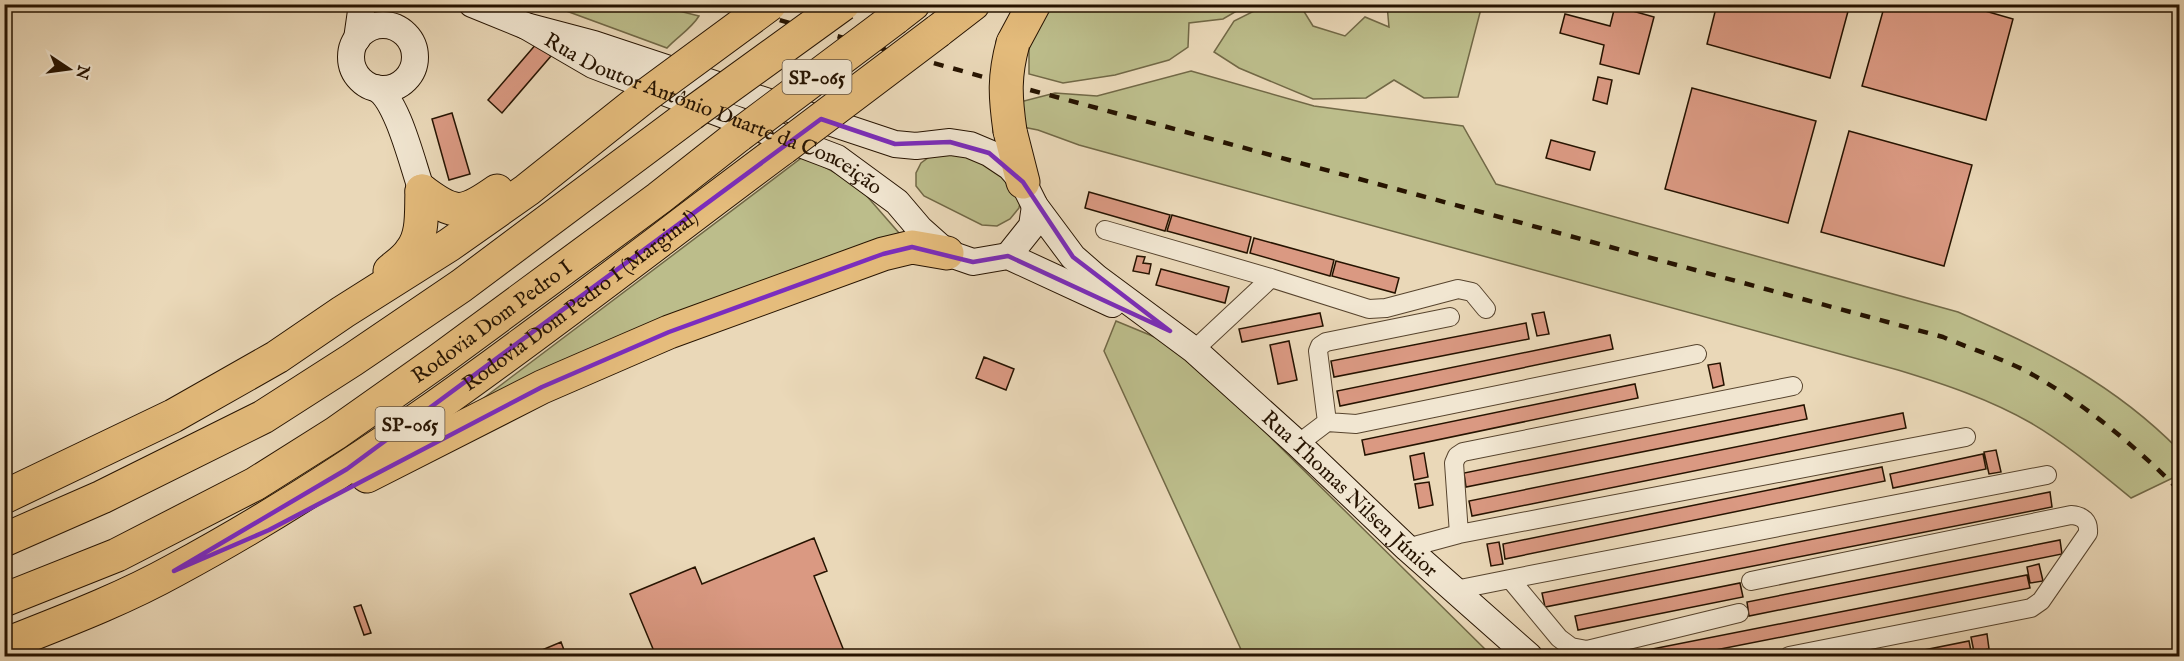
<svg xmlns="http://www.w3.org/2000/svg" width="2184" height="661" viewBox="0 0 2184 661" font-family="'IM FELL English',serif">
  <style>
    .green { fill: #bcbd8b; stroke: #716846; stroke-width: 1.5 }
    .building { fill: #da9982; stroke: #261300; stroke-width: 1.5 }
    .lines { fill: none; stroke-linecap: round; stroke-linejoin: round }
    .street-casing { stroke: #57442e; stroke-width: 20 }
    .secondary-casing { stroke: #261300; stroke-width: 28 }
    .highway-casing { stroke: #261300; stroke-width: 35 }
    .street { stroke: #f1e6d1; stroke-width: 18 }
    .secondary { stroke: #f1e6d1; stroke-width: 26 }
    .highway { stroke: #e5bc7c; stroke-width: 33 }
    .rail { stroke: #261300; stroke-width: 4.5; stroke-dasharray: 10 10; stroke-linecap: butt }
    .highway-bridge-casing { stroke: #261300; stroke-width: 35; stroke-linecap: butt }
    .highway-bridge { stroke: #e5bc7c; stroke-width: 33 }
    .marked { fill: none; stroke: #7b2cbf; stroke-width: 4.5; stroke-linejoin: round }
    .labels { text-anchor: middle; stroke-width: 5; stroke-linejoin: round; paint-order: stroke }
    .shield { fill: #f1e6d1; stroke: #63523f; stroke-width: 1.5 }
    .shield-label { font-size: 20px; font-weight: bold; fill: #261300 }
    .street-label { font-size: 21px; fill: #261300; stroke: #f1e6d1 }
  </style>
  <rect width="100%" height="100%" fill="#ead8b8"/>
  <filter id="stains"><feTurbulence type="fractalNoise" baseFrequency=".00333" numOctaves="4"/><feColorMatrix values="0 0 0 0 .2 0 0 0 0 .09 0 0 0 0 .02 0 0 0 .5 -.17"/></filter>
  <radialGradient id="worn" r=".72"><stop offset=".6" stop-color="#630" stop-opacity="0"/><stop offset="1" stop-color="#630" stop-opacity=".3"/></radialGradient>
  <path class="green" d="M1268,4L1300,5L1313,26L1345,36L1365,17L1389,27L1387,5H1482L1458,97L1424,98L1394,80L1366,98L1313,99L1239,68L1214,52L1234,21Z
    M550,5H655L699,16C691,29 677,37 667,48Z
    M1051,5H1247L1223,19L1189,23L1188,47L1169,60L1115,75L1063,83L1029,74V45Z
    M1191,71L1314,106L1463,126L1496,184L1958,312C2042,348 2114,384 2179,450V475L2131,498C2099,472 2067,444 2031,423C1989,399 1944,384 1898,370L1079,145L1038,130L1023,127L1020,102L1055,93L1097,96Z
    M953,154L985,161L1022,193L1019,208L1010,219L997,226L982,225L924,196L916,186V173L921,163L932,155Z
    M804,156L845,178L865,194L899,233L885,244L448,425Z
    M1116,321L1179,347L1492,656H1244L1104,351Z"/>
  <path class="building" d="M1717,4H1850L1830,78L1707,44Z
    M1885,4H1961L2013,19L1986,120L1862,86Z
    M1615,6L1654,17L1639,74L1600,64L1604,45L1560,33L1565,14L1610,26Z
    M537,43L551,56L502,113L488,100Z
    M1598,77L1612,80L1607,104L1593,100Z
    M1692,88L1816,121L1788,223L1665,189Z
    M452,113L470,174L449,180L432,119Z
    M1849,131L1972,165L1944,266L1821,232Z
    M1551,140L1595,152L1590,170L1546,158Z
    M1089,192L1170,215L1165,231L1085,208Z
    M1172,215L1251,237L1247,253L1167,231Z
    M1254,238L1334,260L1330,276L1250,253Z
    M1137,256L1145,257L1143,263L1151,264L1149,274L1133,271Z
    M1336,261L1399,278L1395,293L1332,276Z
    M1161,269L1229,287L1225,303L1156,285Z
    M1544,312L1549,334L1537,336L1532,314Z
    M1320,313L1323,326L1242,342L1239,329Z
    M1526,323L1529,339L1334,377L1331,361Z
    M1610,335L1613,349L1340,406L1337,391Z
    M1289,341L1297,380L1278,384L1270,345Z
    M984,357L1014,369L1006,390L976,378Z
    M1720,363L1724,385L1713,388L1708,365Z
    M1635,384L1638,398L1365,455L1362,440Z
    M1804,405L1807,419L1466,487L1464,473Z
    M1903,413L1906,428L1472,516L1469,501Z
    M1996,450L2001,472L1989,474L1984,452Z
    M1424,453L1428,477L1414,480L1410,456Z
    M1983,454L1986,469L1893,488L1890,474Z
    M1882,467L1885,481L1505,559L1503,544Z
    M1429,482L1433,505L1419,508L1415,484Z
    M2050,492L2052,507L1545,607L1542,593Z
    M814,538L827,571L814,576L846,656H656L630,594L695,567L702,584Z
    M2060,540L2062,554L1749,616L1747,602Z
    M1499,542L1503,564L1491,566L1487,544Z
    M2039,564L2043,581L2030,583L2027,567Z
    M2027,575L2030,588L1685,656H1617Z
    M1740,583L1743,597L1578,630L1575,616Z
    M361,605L371,633L364,635L354,607Z
    M1987,634L1989,649L1974,652L1971,637Z
    M1969,641L1972,656H1894Z
    M561,642L564,650L547,656H531L530,655Z"/>
  <g class="lines">
    <defs>
      <path id="street" d="M1105,230L1271,278L1369,309L1386,308L1458,289L1472,292L1486,309
        M1194,350L1271,278
        M1327,422L1318,351L1320,346L1326,342L1450,317
        M1298,444L1327,422L1356,424L1697,354
        M1459,534L1454,463L1457,456L1463,452L1793,386
        M1407,548L1459,534L1966,437
        M1751,581L2071,515C2083,516 2089,521 2088,533L2041,601L2031,608L1789,656
        M1455,590L1510,579
        M1739,613L1587,650L1571,647L1559,638L1510,579L2047,475"/>
      <g id="secondary">
        <path id="s1" d="M472,4L526,26L593,65L837,158L897,202L920,229L947,253L973,262L1008,256L1112,304"/>
        <circle cx="383" cy="57" r="32"/>
        <path id="s2" d="M526,26L594,44L895,144L916,146L950,142L970,145L989,153L1010,167L1023,182L1035,206L1073,257L1097,278L1194,350L1298,444L1407,548L1529,656"/>
        <path d="M357,39L362,4"/>
        <path d="M376,88C398,100 413,167 422,191"/>
        <path d="M1008,256L1032,226L1035,206"/>
      </g>
      <g id="highway">
        <path d="M895,18L913,4"/>
        <path d="M938,31L973,4"/>
        <path d="M1013,43L1034,4"/>
        <path d="M1010,131L1023,182"/>
        <path d="M422,191C455,216 463,215 497,191"/>
        <path d="M390,271C397,265 406,259 411,251C424,235 421,210 422,191"/>
        <path d="M367,476L542,387L625,351L669,332L883,254L912,247L947,253"/>
        <path d="M4,497L173,416L277,357L343,312L449,245L527,190L645,96"/>
        <path d="M4,540L102,497L263,417L352,360L461,286L691,114"/>
        <path id="s3" d="M4,600L117,555L255,484L336,433L438,361L659,198L739,135"/>
        <path id="s4" d="M4,645C62,622 121,600 175,570C393,453 585,295 783,148"/>
      </g>
    </defs>
    <use href="#street" class="street-casing"/>
    <use href="#secondary" class="secondary-casing"/>
    <use href="#highway" class="highway-casing"/>
    <use href="#street" class="street"/>
    <use href="#secondary" class="secondary"/>
    <use href="#highway" class="highway"/>
    <path class="rail" d="M722,4L1023,88L1943,337C1971,349 2001,358 2028,372C2085,404 2134,445 2180,491"/>
    <defs>
      <path id="highway-bridge" d="M645,96L770,4
        M691,114L843,4
        M1010,131C1005,96 1004,76 1013,43
        M739,135L895,18
        M783,148L938,31"/>
    </defs>
    <use href="#highway-bridge" class="highway-bridge-casing"/>
    <use href="#highway-bridge" class="highway-bridge"/>
  </g>
  <path class="marked" d="M821,119L895,144L950,142L989,153L1023,182L1073,257L1170,331L1008,256L973,262L912,247L883,254L669,332L542,387L269,530L174,571L347,469Z"/>
  <g class="labels">
    <g class="shield">
      <rect x="782.5" y="60" width="69" height="34" rx="4.5"/>
      <rect x="375.5" y="407" width="69" height="34" rx="4.5"/>
    </g>
    <g class="shield-label">
      <text x="817" y="84">SP-065</text>
      <text x="410" y="431">SP-065</text>
    </g>
    <g class="street-label">
      <text dy="7" stroke="none"><textPath href="#s1" startOffset="266">Rua Doutor Antônio Duarte da Conceição</textPath></text>
      <text dy="7" stroke="none"><textPath href="#s4" startOffset="674">Rodovia Dom Pedro I (Marginal)</textPath></text>
      <text dy="7" stroke="none"><textPath href="#s3" startOffset="564">Rodovia Dom Pedro I</textPath></text>
      <text dy="7" stroke="none"><textPath href="#s2" startOffset="984">Rua Thomas Nilsen Júnior</textPath></text>
    </g>
  </g>
  <rect width="2184" height="661" fill="none" stroke="#ead8b8" stroke-width="24"/>
  <rect x="6" y="6" width="2172" height="649" fill="none" stroke="#261300" stroke-width="3"/>
  <rect x="12" y="12" width="2160" height="637" fill="none" stroke="#261300" stroke-width="1.5"/>
  <g transform="translate(69 69) rotate(103)" stroke="#f1e6d1" stroke-width="4.5" paint-order="stroke">
  <path d="M0-4.5L10 22L0 15L-10 22Z" fill="#261300"/>
  <text y="-9" font-size="16" font-weight="bold" text-anchor="middle" fill="#261300">N</text>
  </g>
  <rect width="100%" height="100%" filter="url(#stains)"/>
  <rect width="100%" height="100%" fill="url(#worn)"/>
</svg>
